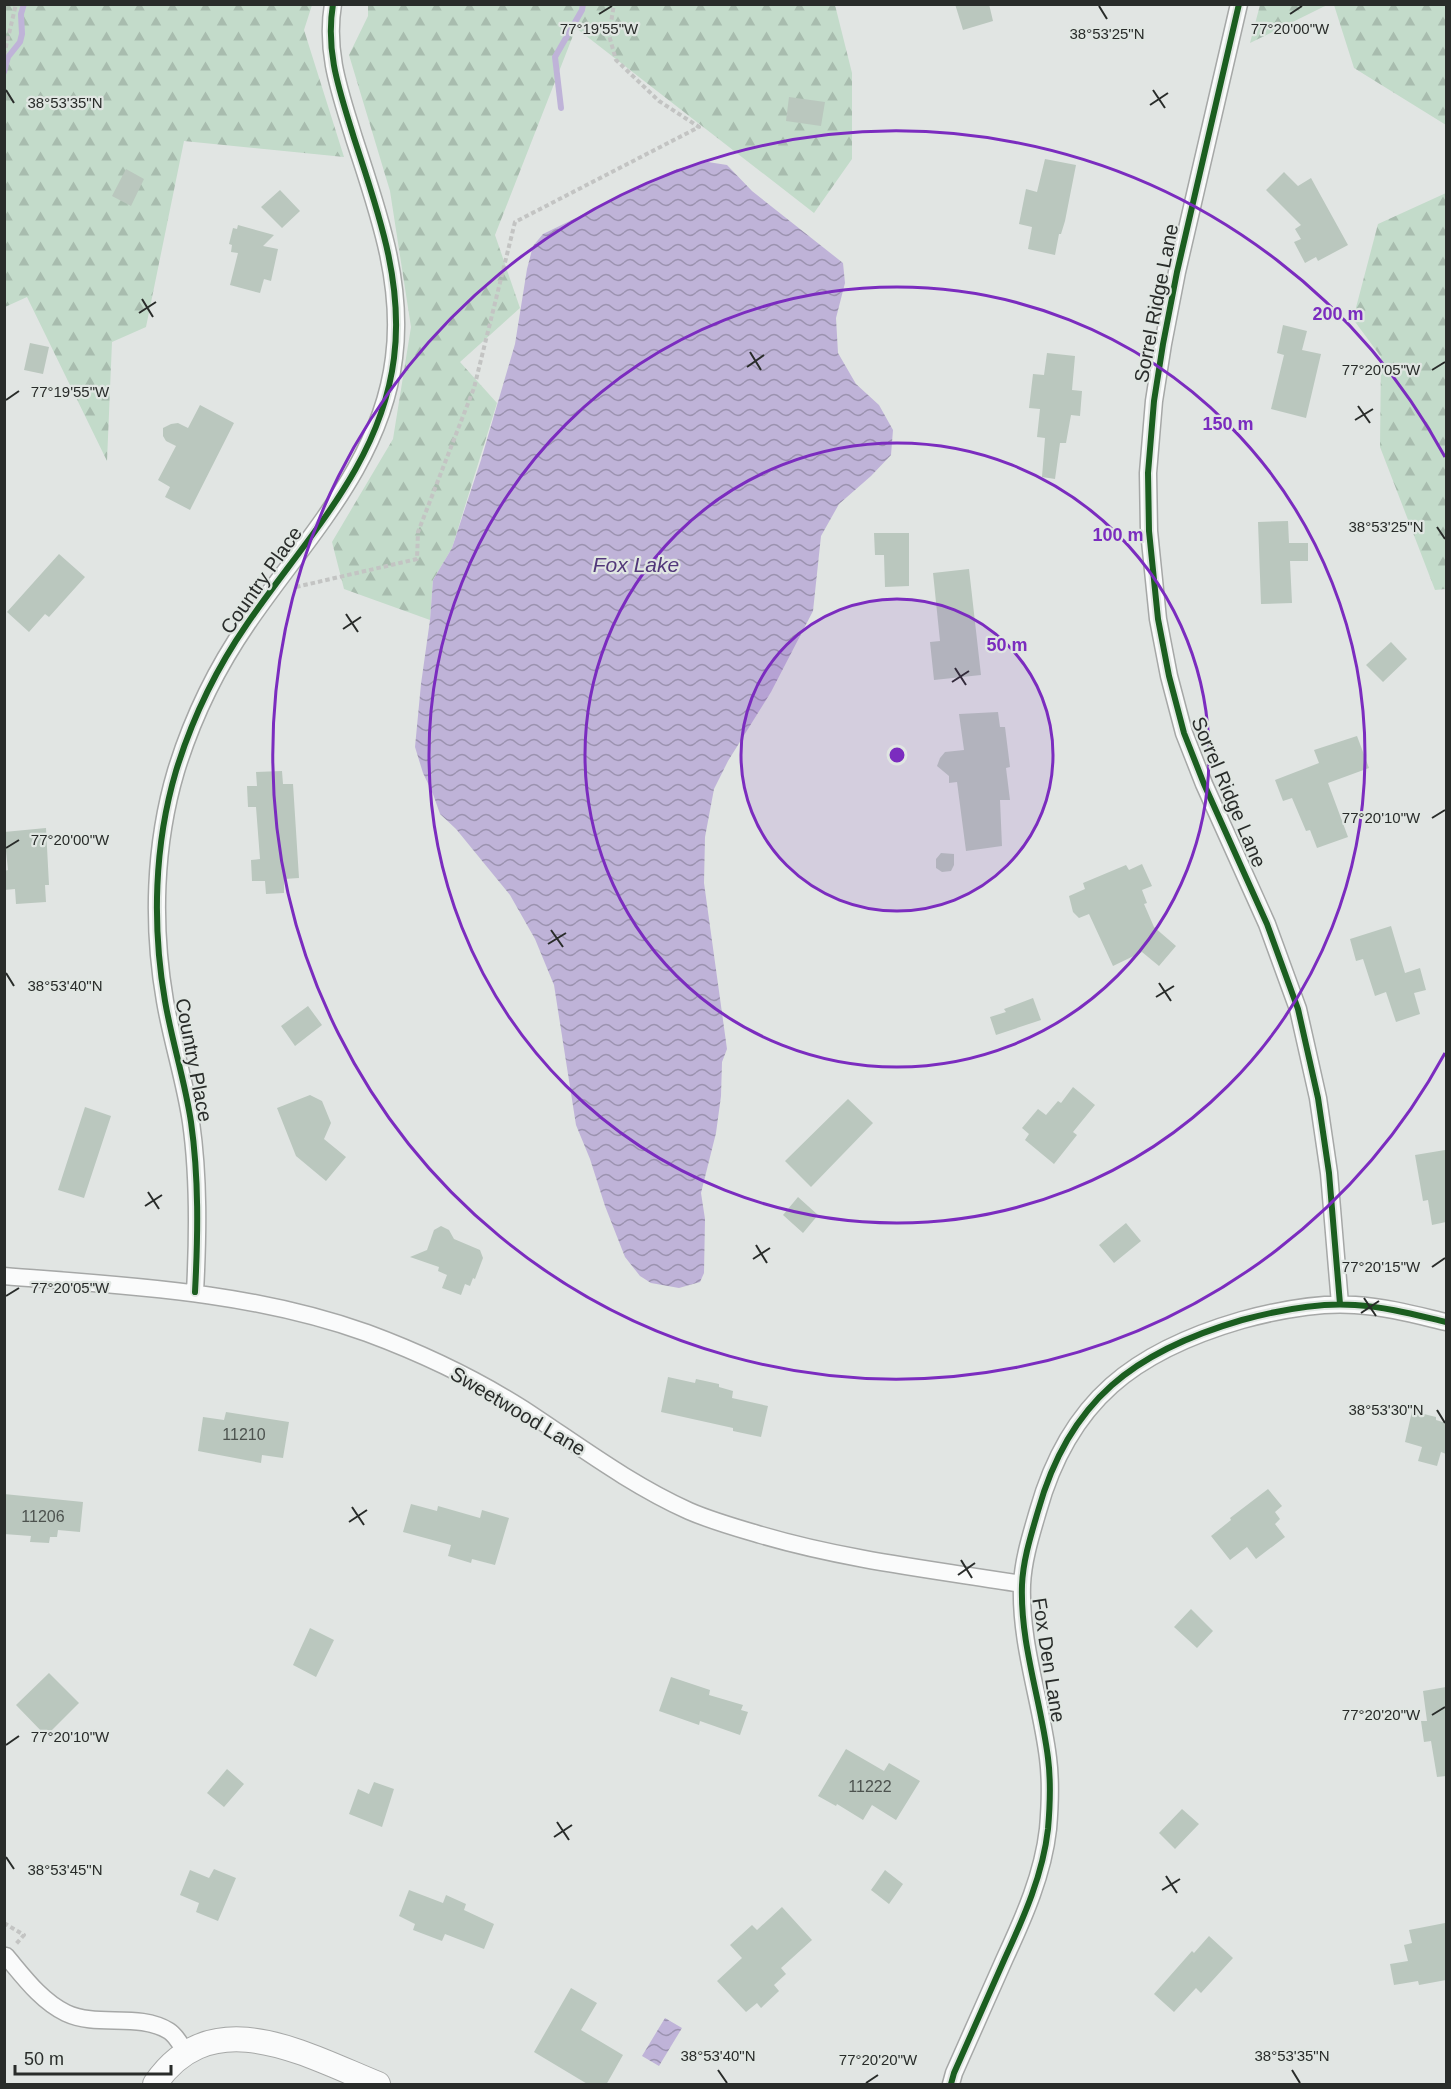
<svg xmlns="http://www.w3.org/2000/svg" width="1451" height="2089" viewBox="0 0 1451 2089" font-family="Arial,sans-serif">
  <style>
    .forest { fill: url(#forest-firs) }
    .water { fill: url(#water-waves) }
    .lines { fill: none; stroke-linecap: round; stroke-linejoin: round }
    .stream { stroke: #bfb3d8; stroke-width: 6 }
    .building { fill: #bac7be }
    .minor-casing { stroke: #a6a8a7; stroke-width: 19 }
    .secondary-casing { stroke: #a6a8a7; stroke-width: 26 }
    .path { stroke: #c3c4c3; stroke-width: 4; stroke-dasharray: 4.5 3; stroke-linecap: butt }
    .minor { stroke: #fafbfb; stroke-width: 16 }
    .secondary { stroke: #fafbfb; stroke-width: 24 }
    .cycleway-casing { stroke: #e0e6e2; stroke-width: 10 }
    .cycleway { stroke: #1b5e20; stroke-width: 6 }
    .ticks { fill: none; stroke: #292c2a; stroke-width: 2 }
    .ring { fill: none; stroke: #7b2cbf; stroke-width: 3 }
    .labels { text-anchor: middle; stroke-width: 4.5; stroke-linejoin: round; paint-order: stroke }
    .number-label { font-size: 16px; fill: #4d534f }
    .street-label { font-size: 20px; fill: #292c2a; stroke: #e0e6e2 }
    .water-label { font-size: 21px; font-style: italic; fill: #52387a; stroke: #e0e6e2 }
    .ticks-label { font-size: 15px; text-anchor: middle; fill: #292c2a; stroke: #e0e6e2; stroke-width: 4.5; stroke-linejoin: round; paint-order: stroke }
    .centre { fill: #7b2cbf; stroke: #e0e6e2; stroke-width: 3 }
    .ring-label { font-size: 18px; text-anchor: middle; font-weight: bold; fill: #7b2cbf; stroke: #e0e6e2; stroke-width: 4.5; stroke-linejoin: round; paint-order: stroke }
  </style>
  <defs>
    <pattern id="forest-firs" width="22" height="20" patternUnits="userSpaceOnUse" patternTransform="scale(1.5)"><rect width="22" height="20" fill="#c3dbca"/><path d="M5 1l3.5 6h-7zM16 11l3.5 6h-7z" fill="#a8bcae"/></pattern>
    <pattern id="water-waves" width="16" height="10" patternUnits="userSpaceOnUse" patternTransform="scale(1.5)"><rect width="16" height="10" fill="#bfb3d8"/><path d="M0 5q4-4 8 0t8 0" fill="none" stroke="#9b92af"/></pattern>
  </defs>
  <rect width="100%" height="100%" fill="#e1e5e3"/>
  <path class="forest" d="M719,4V6L722,4L835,5L852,73V159L814,213L576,28L495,235L520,308L460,362L497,403L452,548L433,580L430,620L344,589L332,542L393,439L411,327L390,191L349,55L368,16V5Z
    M5,5H312L304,30L344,157L184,141L146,327L112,342L107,461L27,297L5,307Z
    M1260,5V4L1327,5L1250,43Z
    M1334,5H1446V125L1354,68Z
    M1446,193V589L1435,590L1380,447L1381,357L1353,319L1378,224Z"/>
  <path class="water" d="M708,162L727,165L752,191L843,263L845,283L836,318L838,353L856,384L879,405L893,430L891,455L871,476L839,504L821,536L813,611L771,692L728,761L714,789L705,837L704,883L727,1049L722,1062L721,1096L716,1133L701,1193L705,1219L704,1273L700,1282L679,1288L651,1283L640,1276L625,1257L605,1206L590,1159L576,1125L554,985L535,939L510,895L456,829L440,814L433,794L423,773L415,747L421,684L430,620L433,580L452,548L481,460L515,344L527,269L533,246L543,234L677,169Z
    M665,2018L682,2028L659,2066L642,2056Z"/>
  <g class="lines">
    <path class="stream" d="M4,72L8,57L20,42L22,34L21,14L24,4
      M561,108L555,57L582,10L583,4"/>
  </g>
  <path class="building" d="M955,4H989L993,21L963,30Z
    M789,97L825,102L821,126L786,121Z
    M1045,159L1076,165L1065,221L1061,234H1059L1055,255L1028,249L1032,227L1019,224L1026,189L1037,192Z
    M126,169L144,179L131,206L112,196Z
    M1284,172L1298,186L1311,178L1348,245L1318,261L1316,257L1305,263L1294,242L1301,239L1295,229L1301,225L1266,190Z
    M280,190L300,211L282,228L261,207Z
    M238,225L274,235L263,246L278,249L271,281L264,279L260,293L230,285L238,253L231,252L232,245L229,244L233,228L237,229Z
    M1283,325L1307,331L1302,350L1321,354L1306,418L1271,409L1284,355L1277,353Z
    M30,343L49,347L43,374L24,370Z
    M1047,353L1075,356L1072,390L1082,391L1080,416L1071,415L1066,443H1060L1055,479L1042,477L1045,438L1037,437L1040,409L1029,408L1033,374L1044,375Z
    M200,405L234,423L190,510L165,497L170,487L158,480L176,446L166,441L163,436V428L171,424L178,423L188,428Z
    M1288,521L1289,543H1308V561H1290L1292,603L1261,604L1258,522Z
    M874,533H909V586L885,587L884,555H875Z
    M59,554L85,577L49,617L45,614L29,632L7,612Z
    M969,569L981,675L934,680L930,642L940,641L933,573Z
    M1391,642L1407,659L1383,682L1366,665Z
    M998,712L1000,727H1005L1010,767L1006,768L1010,800H1000L1002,846L966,851L957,782L949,783V776L937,766L940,758L945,752L964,750L959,714Z
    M1357,736L1369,768L1328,783L1348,837L1317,848L1310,830L1306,831L1292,798L1283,801L1275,780L1319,763L1314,750Z
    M282,771L283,784H293L299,878L284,879V893L266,894L265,881H252L251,860L260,859L256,807H248L247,786H257L256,772Z
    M46,828L49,885H45L46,902L16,904L15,889L4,890V871L8,870L4,832Z
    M941,853L954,854V865L951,871L942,872L936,868V859Z
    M1142,864L1152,886L1142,890L1147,903L1144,904L1154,927L1176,946L1159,966L1142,952L1113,966L1089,914L1079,918L1073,912L1069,896L1085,889L1083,883L1126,865L1129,870Z
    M1391,926L1405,973L1420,968L1426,990L1414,993L1420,1014L1396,1022L1386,992L1375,996L1363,959L1356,961L1350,939Z
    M1033,998L1041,1020L996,1035L990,1017L1006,1012L1004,1009Z
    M308,1006L322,1025L295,1046L281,1026Z
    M1073,1087L1095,1105L1073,1132L1077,1135L1054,1164L1025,1140L1029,1134L1022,1128L1038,1109L1046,1115L1058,1101L1061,1103Z
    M310,1095L322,1101L331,1123L324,1139L346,1157L326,1181L296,1156L277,1108Z
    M848,1099L873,1123L811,1187L785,1161Z
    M85,1107L111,1116L84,1198L58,1190Z
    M1445,1150L1446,1222L1432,1225L1428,1200L1423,1201L1415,1155Z
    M798,1197L818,1215L803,1233L783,1215Z
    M1126,1223L1141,1241L1114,1263L1099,1245Z
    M441,1226L449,1230L454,1239L480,1250L483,1258L475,1279L473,1278L470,1286L465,1284L461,1295L442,1288L447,1275L438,1271L439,1267L410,1257L427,1250L434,1230Z
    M668,1377L695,1383L696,1379L719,1384V1387L733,1391L732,1398L768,1406L761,1437L733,1431V1428L661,1412Z
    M1412,1411L1436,1417V1420L1446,1423V1454L1441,1452L1437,1466L1418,1461L1422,1447L1405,1442Z
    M226,1412L289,1422L283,1458L262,1455L261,1463L198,1451L203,1417L224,1420Z
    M1268,1489L1282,1506L1275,1512L1280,1519L1275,1524L1285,1537L1256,1559L1247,1547L1230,1560L1211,1536L1231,1520L1230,1518Z
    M4,1494L83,1502L80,1532L58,1530L57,1537H50L49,1543L30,1542L31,1536L4,1534Z
    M411,1504L437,1511L438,1506L480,1518L482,1510L509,1518L495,1565L472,1559L471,1563L448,1556L451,1545L403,1532Z
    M1191,1609L1213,1631L1197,1648L1174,1627Z
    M310,1628L334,1640L316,1677L293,1665Z
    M49,1673L79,1703L46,1736L16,1705Z
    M671,1677L710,1690L709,1695L743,1705L741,1710L748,1712L740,1735L700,1721L699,1725L659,1711Z
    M1446,1687V1776L1437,1777L1431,1741L1424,1742L1421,1721H1427L1423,1691Z
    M846,1749L884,1771L889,1763L920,1781L896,1820L872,1805L863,1820L837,1804L836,1806L818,1796Z
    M227,1769L244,1784L224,1807L207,1793Z
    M374,1782L394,1789L382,1827L349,1814L358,1789L369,1794Z
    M1182,1809L1199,1824L1175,1849L1159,1833Z
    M214,1869L236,1878L218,1921L196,1912L199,1903L180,1895L190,1870L209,1878Z
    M885,1870L903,1884L889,1904L871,1890Z
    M409,1890L443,1903L446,1895L466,1904L464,1910L494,1924L484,1949L445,1934L442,1941L413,1930L415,1924L399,1916Z
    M782,1907L812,1940L781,1968L786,1974L774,1985L779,1991L761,2008L757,2003L746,2012L717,1981L742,1958L730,1945L752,1925L757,1930Z
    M1445,1923L1446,1980L1419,1985L1418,1981L1394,1985L1390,1964L1408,1961L1404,1945L1412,1943L1409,1930Z
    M1209,1936L1233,1958L1201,1993L1196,1988L1174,2012L1154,1994L1192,1951L1194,1953Z
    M571,1988L597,2003L581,2030L623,2055L606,2085H589L534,2052Z"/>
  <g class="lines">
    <defs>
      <path id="minor" d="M1239,4L1177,272L1163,344L1154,401L1148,473L1149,531L1158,619L1169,676L1184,733L1204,784L1267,924L1298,1009L1318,1098L1329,1173L1340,1304
        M4,1276C128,1286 249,1291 367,1333C421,1353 474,1378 523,1409C578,1445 629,1484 689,1511C712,1521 737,1528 761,1535C846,1560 935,1570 1022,1584
        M195,1292C198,1235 199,1178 191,1122C185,1081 172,1042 165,1001C152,926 154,845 176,771C192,719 216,669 247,624C305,539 381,464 394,358C404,281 377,209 354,138C340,92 325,53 333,4
        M6,1956C23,1976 41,2001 66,2013C98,2028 138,2012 169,2031C177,2036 181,2046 186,2053
        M951,2084L954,2073C971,2035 988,1996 1005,1958C1024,1917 1043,1874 1048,1829C1050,1806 1051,1781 1048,1758C1041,1701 1020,1644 1022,1585C1023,1560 1031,1535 1038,1511C1069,1400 1135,1351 1242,1320C1279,1310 1318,1302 1355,1305C1387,1307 1416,1315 1446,1322"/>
      <path id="secondary" d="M155,2084C212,2000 306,2055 378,2084"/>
    </defs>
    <use href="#minor" class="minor-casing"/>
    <use href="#secondary" class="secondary-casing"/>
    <path class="path" d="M4,55L16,4
      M296,587L417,559L418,532L474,388L515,222L699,127L659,101L616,60L609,35L614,4
      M4,1923L24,1935L16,1944"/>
    <use href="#minor" class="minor"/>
    <use href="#secondary" class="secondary"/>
    <defs>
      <path id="cycleway" d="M1239,4L1177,272L1163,344L1154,401L1148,473L1149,531L1158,619L1169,676L1184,733L1204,784L1267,924L1298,1009L1318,1098L1329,1173L1340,1304
        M195,1292C198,1235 199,1178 191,1122C185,1081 172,1042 165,1001C152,926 154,845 176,771C192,719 216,669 247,624C305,539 381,464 394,358C404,281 377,209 354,138C340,92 325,53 333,4
        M951,2084L954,2073C971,2035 988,1996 1005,1958C1024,1917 1043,1874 1048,1829C1050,1806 1051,1781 1048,1758C1041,1701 1020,1644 1022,1585C1023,1560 1031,1535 1038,1511C1069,1400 1135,1351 1242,1320C1279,1310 1318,1302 1355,1305C1387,1307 1416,1315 1446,1322"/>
    </defs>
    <use href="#cycleway" class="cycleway-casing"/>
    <use href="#cycleway" class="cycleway"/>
  </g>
  <path class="ticks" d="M1099,6L1107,19M599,14L612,6M1290,14L1302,6M6,90L14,103M1153,90L1165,108M1150,105L1168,93M142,299L153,317M139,313L156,302M750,352L761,370M747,367L764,355M1432,370L1445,362M6,400L19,391M1358,406L1370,423M1355,420L1373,409M1437,527L1445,539M346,614L358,632M343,629L361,617M955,668L966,685M952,682L969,671M1432,818L1445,810M6,848L19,840M551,930L563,947M548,944L566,933M6,973L14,986M1159,983L1171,1001M1156,997L1174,986M148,1192L159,1209M145,1206L162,1195M756,1245L767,1263M753,1259L770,1248M1432,1267L1445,1258M6,1296L19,1288M1364,1298L1376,1316M1361,1313L1379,1301M1437,1410L1445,1423M352,1507L364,1525M349,1522L367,1510M961,1560L972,1578M958,1575L975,1563M1432,1715L1445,1707M6,1745L19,1736M557,1822L569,1840M554,1837L572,1825M6,1857L14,1869M1166,1876L1177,1893M1162,1890L1180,1879M718,2070L727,2083M1292,2070L1300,2083M866,2083L878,2075"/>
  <circle cx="897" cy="755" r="156" fill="#7b2cbf" fill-opacity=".12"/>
  <g class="ring">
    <circle cx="897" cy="755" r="156"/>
    <circle cx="897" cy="755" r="312"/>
    <circle cx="897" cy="755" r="468"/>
    <path d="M1445 1053A624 624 0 1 1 1445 457"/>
  </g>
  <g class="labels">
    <g class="number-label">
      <text x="244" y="1440">11210</text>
      <text x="43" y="1522">11206</text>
      <text x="870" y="1792">11222</text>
    </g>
    <g class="street-label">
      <text transform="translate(1156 303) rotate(-79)" y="7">Sorrel Ridge Lane</text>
      <text transform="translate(261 580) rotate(-55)" y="7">Country Place</text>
      <text transform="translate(1229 792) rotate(67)" y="7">Sorrel Ridge Lane</text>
      <text transform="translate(194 1060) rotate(79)" y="7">Country Place</text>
      <text transform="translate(518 1411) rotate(31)" y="7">Sweetwood Lane</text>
      <text transform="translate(1049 1660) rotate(81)" y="7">Fox Den Lane</text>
    </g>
    <g class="water-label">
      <text x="636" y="572">Fox Lake</text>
    </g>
  </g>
  <g class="ticks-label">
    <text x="599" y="34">77°19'55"W</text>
    <text x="1290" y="34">77°20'00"W</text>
    <text x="1107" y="39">38°53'25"N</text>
    <text x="65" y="108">38°53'35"N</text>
    <text x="1381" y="375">77°20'05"W</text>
    <text x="70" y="397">77°19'55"W</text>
    <text x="1386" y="532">38°53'25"N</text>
    <text x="1381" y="823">77°20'10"W</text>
    <text x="70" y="845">77°20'00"W</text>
    <text x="65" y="991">38°53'40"N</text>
    <text x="1381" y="1272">77°20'15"W</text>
    <text x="70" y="1293">77°20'05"W</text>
    <text x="1386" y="1415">38°53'30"N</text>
    <text x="1381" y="1720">77°20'20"W</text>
    <text x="70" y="1742">77°20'10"W</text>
    <text x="65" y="1875">38°53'45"N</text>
    <text x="718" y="2061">38°53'40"N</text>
    <text x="1292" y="2061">38°53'35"N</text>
    <text x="878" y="2065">77°20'20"W</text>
  </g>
  <circle cx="897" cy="755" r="9" class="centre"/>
  <g class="ring-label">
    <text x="1338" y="320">200 m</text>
    <text x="1228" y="430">150 m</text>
    <text x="1118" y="541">100 m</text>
    <text x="1007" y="651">50 m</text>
  </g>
  <rect width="1451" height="2089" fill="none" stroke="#292c2a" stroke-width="12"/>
  <path d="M15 2065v9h156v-9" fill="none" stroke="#292c2a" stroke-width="3"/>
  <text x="24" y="2065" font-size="18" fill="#292c2a" stroke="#e0e6e2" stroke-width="4.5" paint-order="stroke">50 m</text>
</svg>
